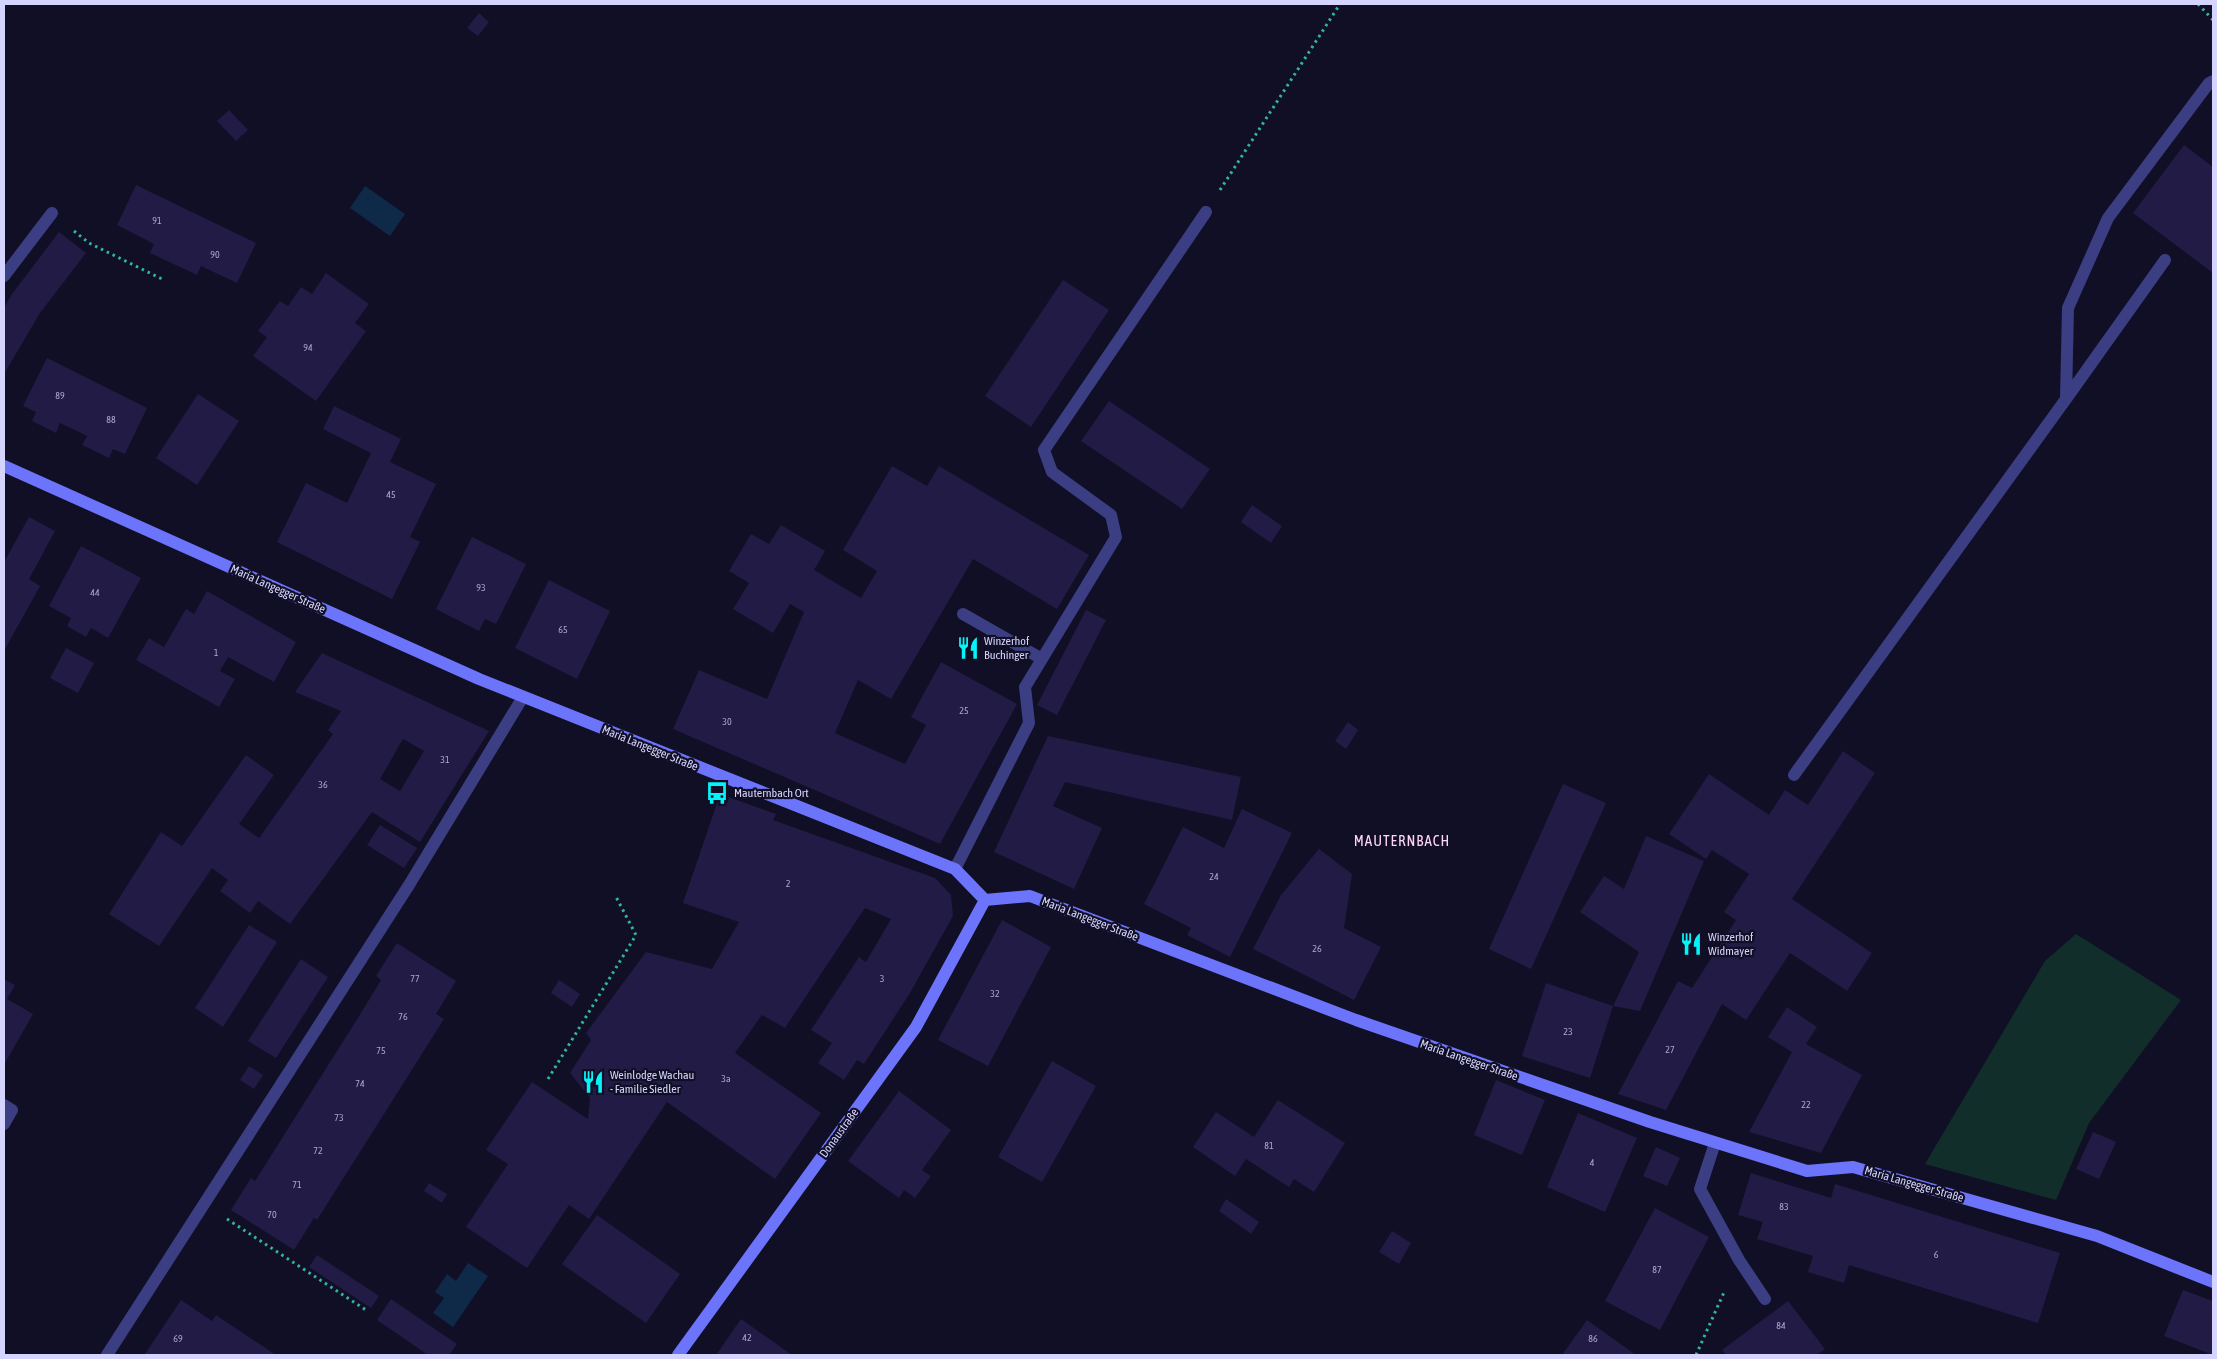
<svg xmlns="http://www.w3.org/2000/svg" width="2217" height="1359" viewBox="0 0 2217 1359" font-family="'Asap Condensed',sans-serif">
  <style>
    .green { fill: #122e2b }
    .water { fill: #0f2949 }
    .building { fill: #211b45; fill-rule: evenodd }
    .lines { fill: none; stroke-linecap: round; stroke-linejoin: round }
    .path { stroke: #31b4a2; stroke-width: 3; stroke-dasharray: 2.5 4; stroke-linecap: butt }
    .lane { stroke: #3b3e83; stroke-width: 12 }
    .secondary { stroke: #6d74fc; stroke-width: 12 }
    .labels { text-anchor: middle; stroke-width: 4.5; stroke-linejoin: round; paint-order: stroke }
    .number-label { font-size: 10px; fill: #a8a6d0 }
    .street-label { font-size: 12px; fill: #d5d4fe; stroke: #110f25 }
    .poi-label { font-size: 12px; fill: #d5d4fe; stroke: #110f25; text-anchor: start }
    .quarter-label { font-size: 15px; letter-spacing: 1px; fill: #fed6f3; stroke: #110f25 }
  </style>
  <rect width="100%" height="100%" fill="#110f25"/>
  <path class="green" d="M2076,934L2181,1000L2089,1123L2056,1200L1925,1164L2045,961Z"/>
  <path class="water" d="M365,186L405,214L390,236L350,208Z
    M468,1263L488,1276L453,1327L433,1313L444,1298L435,1292L447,1274L456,1281Z"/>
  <path class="building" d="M479,13L489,22L478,36L467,28Z
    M229,110L248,130L236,141L217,121Z
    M2184,145L2213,167V273L2133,213Z
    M136,185L256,243L237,283L201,266L197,275L150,253L154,244L117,225Z
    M59,232L86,253L40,313L4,374V308L12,294Z
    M326,273L369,304L355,323L366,331L316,401L253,356L267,337L258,331L280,301L288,306L301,287L312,294Z
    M1063,280L1109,310L1031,427L985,396Z
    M47,358L147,408L125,454L113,449L109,458L82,445L87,436L60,423L56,433L32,421L36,412L23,406Z
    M198,394L239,421L197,485L156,458Z
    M1109,401L1210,469L1182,509L1081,441Z
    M334,406L401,439L390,462L436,484L410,537L420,542L392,599L277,542L306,483L347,503L371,453L323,429Z
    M892,466L927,486L939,466L1089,555L1057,609L973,559L891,699L858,680L835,733L905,764L926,725L911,717L941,662L1017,704L940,844L673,729L699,670L767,699L804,612L790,604L773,633L733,609L749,583L729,571L751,534L769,544L781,525L825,551L814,570L861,598L877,571L843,550Z
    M1252,505L1282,526L1271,543L1241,522Z
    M29,517L55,531L29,579L40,586L4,651V562Z
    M472,537L526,564L496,624L485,619L479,631L436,609Z
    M81,546L141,578L108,638L91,628L86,637L67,626L71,618L49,606Z
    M549,580L610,611L577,679L515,648Z
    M207,591L296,642L274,682L228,657L220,671L235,679L219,707L136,660L149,638L164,647L186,609L194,614Z
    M1086,610L1106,620L1057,715L1037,705Z
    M66,648L94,663L78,693L50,678Z
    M322,653L489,731L420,842L372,812L290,924L258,901L250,913L220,891L228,880L212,868L159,946L109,914L161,832L182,846L246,755L274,775L239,824L259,838L333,734L328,730L341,711L295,692ZM403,739L424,751L400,791L380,779Z
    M1348,722L1358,730L1346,749L1335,741Z
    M1048,736L1241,777L1232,820L1065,782L1053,806L1102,828L1074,889L994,852Z
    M1843,751L1875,773L1792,899L1872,953L1847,991L1790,953L1746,1020L1722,1004L1666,1110L1618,1094L1678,981L1692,988L1736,920L1724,912L1749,874L1712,850L1706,859L1669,834L1709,774L1769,815L1785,790L1808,805Z
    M1563,784L1606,803L1531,969L1489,949Z
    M720,794L776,814L773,820L935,878L951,895L953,916L910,993L864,1064L857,1060L844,1080L818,1063L832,1043L811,1030L859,957L866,962L891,919L865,908L785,1028L762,1015L735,1053L821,1113L775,1179L667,1102L589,1219L569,1205L527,1268L466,1227L508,1164L486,1150L532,1082L588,1119L590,1098L570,1073L591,1040L586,1033L646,952L712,969L739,922L683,903Z
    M1242,809L1292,833L1230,957L1187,935L1191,928L1144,904L1183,827L1224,848Z
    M380,825L417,848L404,868L367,845Z
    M1646,836L1704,861L1640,1011L1613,1006L1639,952L1580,912L1604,876L1624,889Z
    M1319,849L1352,874L1344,928L1381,947L1354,1000L1253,949L1281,895Z
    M1002,920L1051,947L988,1066L938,1040Z
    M249,925L277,942L223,1027L195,1008Z
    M397,943L456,981L436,1014L444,1019L317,1220L314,1218L294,1250L231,1210L251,1178L255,1181L361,1013L381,980L376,976Z
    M301,959L328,977L276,1058L248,1041Z
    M4,979L15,985L7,999L33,1014L4,1065Z
    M559,980L580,994L572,1007L551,993Z
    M1546,983L1613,1006L1590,1078L1522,1056Z
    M1787,1007L1817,1027L1806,1044L1862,1075L1821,1153L1749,1132L1792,1052L1768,1037Z
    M1052,1061L1096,1086L1042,1182L998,1157Z
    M249,1066L263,1075L254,1089L240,1080Z
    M1496,1080L1545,1100L1522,1155L1474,1135Z
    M899,1091L951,1130L922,1170L931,1176L915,1198L904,1190L899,1198L848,1161Z
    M1278,1100L1345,1143L1314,1192L1294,1179L1289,1187L1246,1159L1235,1176L1193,1147L1216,1112L1254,1137Z
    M1578,1113L1637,1138L1605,1212L1547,1187Z
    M2093,1132L2116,1142L2099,1179L2076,1169Z
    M1656,1147L1680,1158L1667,1186L1643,1176Z
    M1751,1173L1831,1198L1835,1184L2060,1253L2038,1323L1849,1265L1844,1283L1808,1272L1813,1256L1757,1239L1763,1222L1738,1215Z
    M429,1183L447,1194L442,1203L424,1191Z
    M1226,1199L1259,1222L1251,1234L1219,1211Z
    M1655,1208L1709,1237L1660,1330L1605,1301Z
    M597,1215L680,1274L646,1323L562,1264Z
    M1392,1231L1411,1243L1399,1264L1379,1252Z
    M317,1255L379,1296L371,1308L309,1267Z
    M2183,1290L2213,1301V1355L2164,1336Z
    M391,1299L457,1344L449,1355H428L377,1320Z
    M181,1300L212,1321L216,1315L276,1355H146L145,1354Z
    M1788,1301L1825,1349L1817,1355H1726L1722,1350Z
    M741,1319L792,1355H716Z
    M1587,1320L1636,1355H1562Z"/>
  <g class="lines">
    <path class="path" d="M2198,4L2213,20
      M1220,190L1340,4
      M74,231L89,243L164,280
      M548,1079L636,935L615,895
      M227,1219L366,1310
      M1696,1355L1725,1290"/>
    <path class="lane" d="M4,276L52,213
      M2066,399L2165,260
      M963,614L1042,659
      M1794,775L2066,399L2068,308L2108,218L2209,83L2213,81
      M955,869L1029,723L1025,687L1116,537L1111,515L1052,472L1044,450L1206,212
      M4,1105L12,1110L4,1124
      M1715,1143L1700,1189L1739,1260L1765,1299
      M107,1355L409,885L523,697"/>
    <path class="secondary" d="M4,466L479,679L955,869L985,900
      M985,900L1030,896L1356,1020L1650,1122L1807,1171L1853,1167L2097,1236L2213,1282
      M678,1355L916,1027L985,900"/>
  </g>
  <defs>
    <symbol id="restaurant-bare" viewBox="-9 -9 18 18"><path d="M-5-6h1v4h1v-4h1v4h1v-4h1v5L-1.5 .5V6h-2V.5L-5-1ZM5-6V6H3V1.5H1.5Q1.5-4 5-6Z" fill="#05f4f9" stroke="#110f25" stroke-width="2.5" paint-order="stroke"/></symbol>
    <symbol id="bus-bare" viewBox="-9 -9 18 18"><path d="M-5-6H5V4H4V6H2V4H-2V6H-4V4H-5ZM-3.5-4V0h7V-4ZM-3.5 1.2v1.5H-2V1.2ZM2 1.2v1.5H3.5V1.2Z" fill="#05f4f9" stroke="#110f25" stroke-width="2.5" paint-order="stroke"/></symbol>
  </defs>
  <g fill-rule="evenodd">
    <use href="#restaurant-bare" x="952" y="632" width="32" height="32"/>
    <use href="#bus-bare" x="701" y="777" width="32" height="32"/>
    <use href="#restaurant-bare" x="1675" y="928" width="32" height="32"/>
    <use href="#restaurant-bare" x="577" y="1066" width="32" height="32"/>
  </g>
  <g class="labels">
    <g class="number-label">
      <text x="157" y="224">91</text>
      <text x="215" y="258">90</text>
      <text x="308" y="351">94</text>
      <text x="60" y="399">89</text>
      <text x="111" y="423">88</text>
      <text x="391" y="498">45</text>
      <text x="481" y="591">93</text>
      <text x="95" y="596">44</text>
      <text x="563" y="633">65</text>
      <text x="216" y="656">1</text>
      <text x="964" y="714">25</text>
      <text x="727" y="725">30</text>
      <text x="445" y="763">31</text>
      <text x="323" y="788">36</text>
      <text x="1214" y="880">24</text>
      <text x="788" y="887">2</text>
      <text x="1317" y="952">26</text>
      <text x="415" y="982">77</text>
      <text x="882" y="982">3</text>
      <text x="995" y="997">32</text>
      <text x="403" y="1020">76</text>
      <text x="1568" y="1035">23</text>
      <text x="1670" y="1053">27</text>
      <text x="381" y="1054">75</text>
      <text x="726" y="1082">3a</text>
      <text x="360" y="1087">74</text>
      <text x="1806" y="1108">22</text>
      <text x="339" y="1121">73</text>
      <text x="1269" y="1149">81</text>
      <text x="318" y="1154">72</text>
      <text x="1592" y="1166">4</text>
      <text x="297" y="1188">71</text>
      <text x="1784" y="1210">83</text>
      <text x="272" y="1218">70</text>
      <text x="1936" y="1258">6</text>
      <text x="1657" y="1273">87</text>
      <text x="1781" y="1329">84</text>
      <text x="747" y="1341">42</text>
      <text x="178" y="1342">69</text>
      <text x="1593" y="1342">86</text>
    </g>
    <g class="street-label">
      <text transform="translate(278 589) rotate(24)" y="4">Maria Langegger Straße</text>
      <text transform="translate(650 748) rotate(22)" y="4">Maria Langegger Straße</text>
      <text transform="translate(1090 919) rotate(21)" y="4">Maria Langegger Straße</text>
      <text transform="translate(1469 1060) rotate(19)" y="4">Maria Langegger Straße</text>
      <text transform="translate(839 1133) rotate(-54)" y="4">Donaustraße</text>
      <text transform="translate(1914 1184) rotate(16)" y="4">Maria Langegger Straße</text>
    </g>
    <g class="poi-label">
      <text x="984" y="645">Winzerhof<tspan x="984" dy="14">Buchinger</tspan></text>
      <text x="734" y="797">Mauternbach Ort</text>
      <text x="1708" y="941">Winzerhof<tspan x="1708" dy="14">Widmayer</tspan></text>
      <text x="610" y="1079">Weinlodge Wachau<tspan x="610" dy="14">- Familie Siedler</tspan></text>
    </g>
    <g class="quarter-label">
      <text x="1402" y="846">MAUTERNBACH</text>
    </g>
  </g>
  <rect width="2217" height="1359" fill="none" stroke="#d5d4fe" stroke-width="10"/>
</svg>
